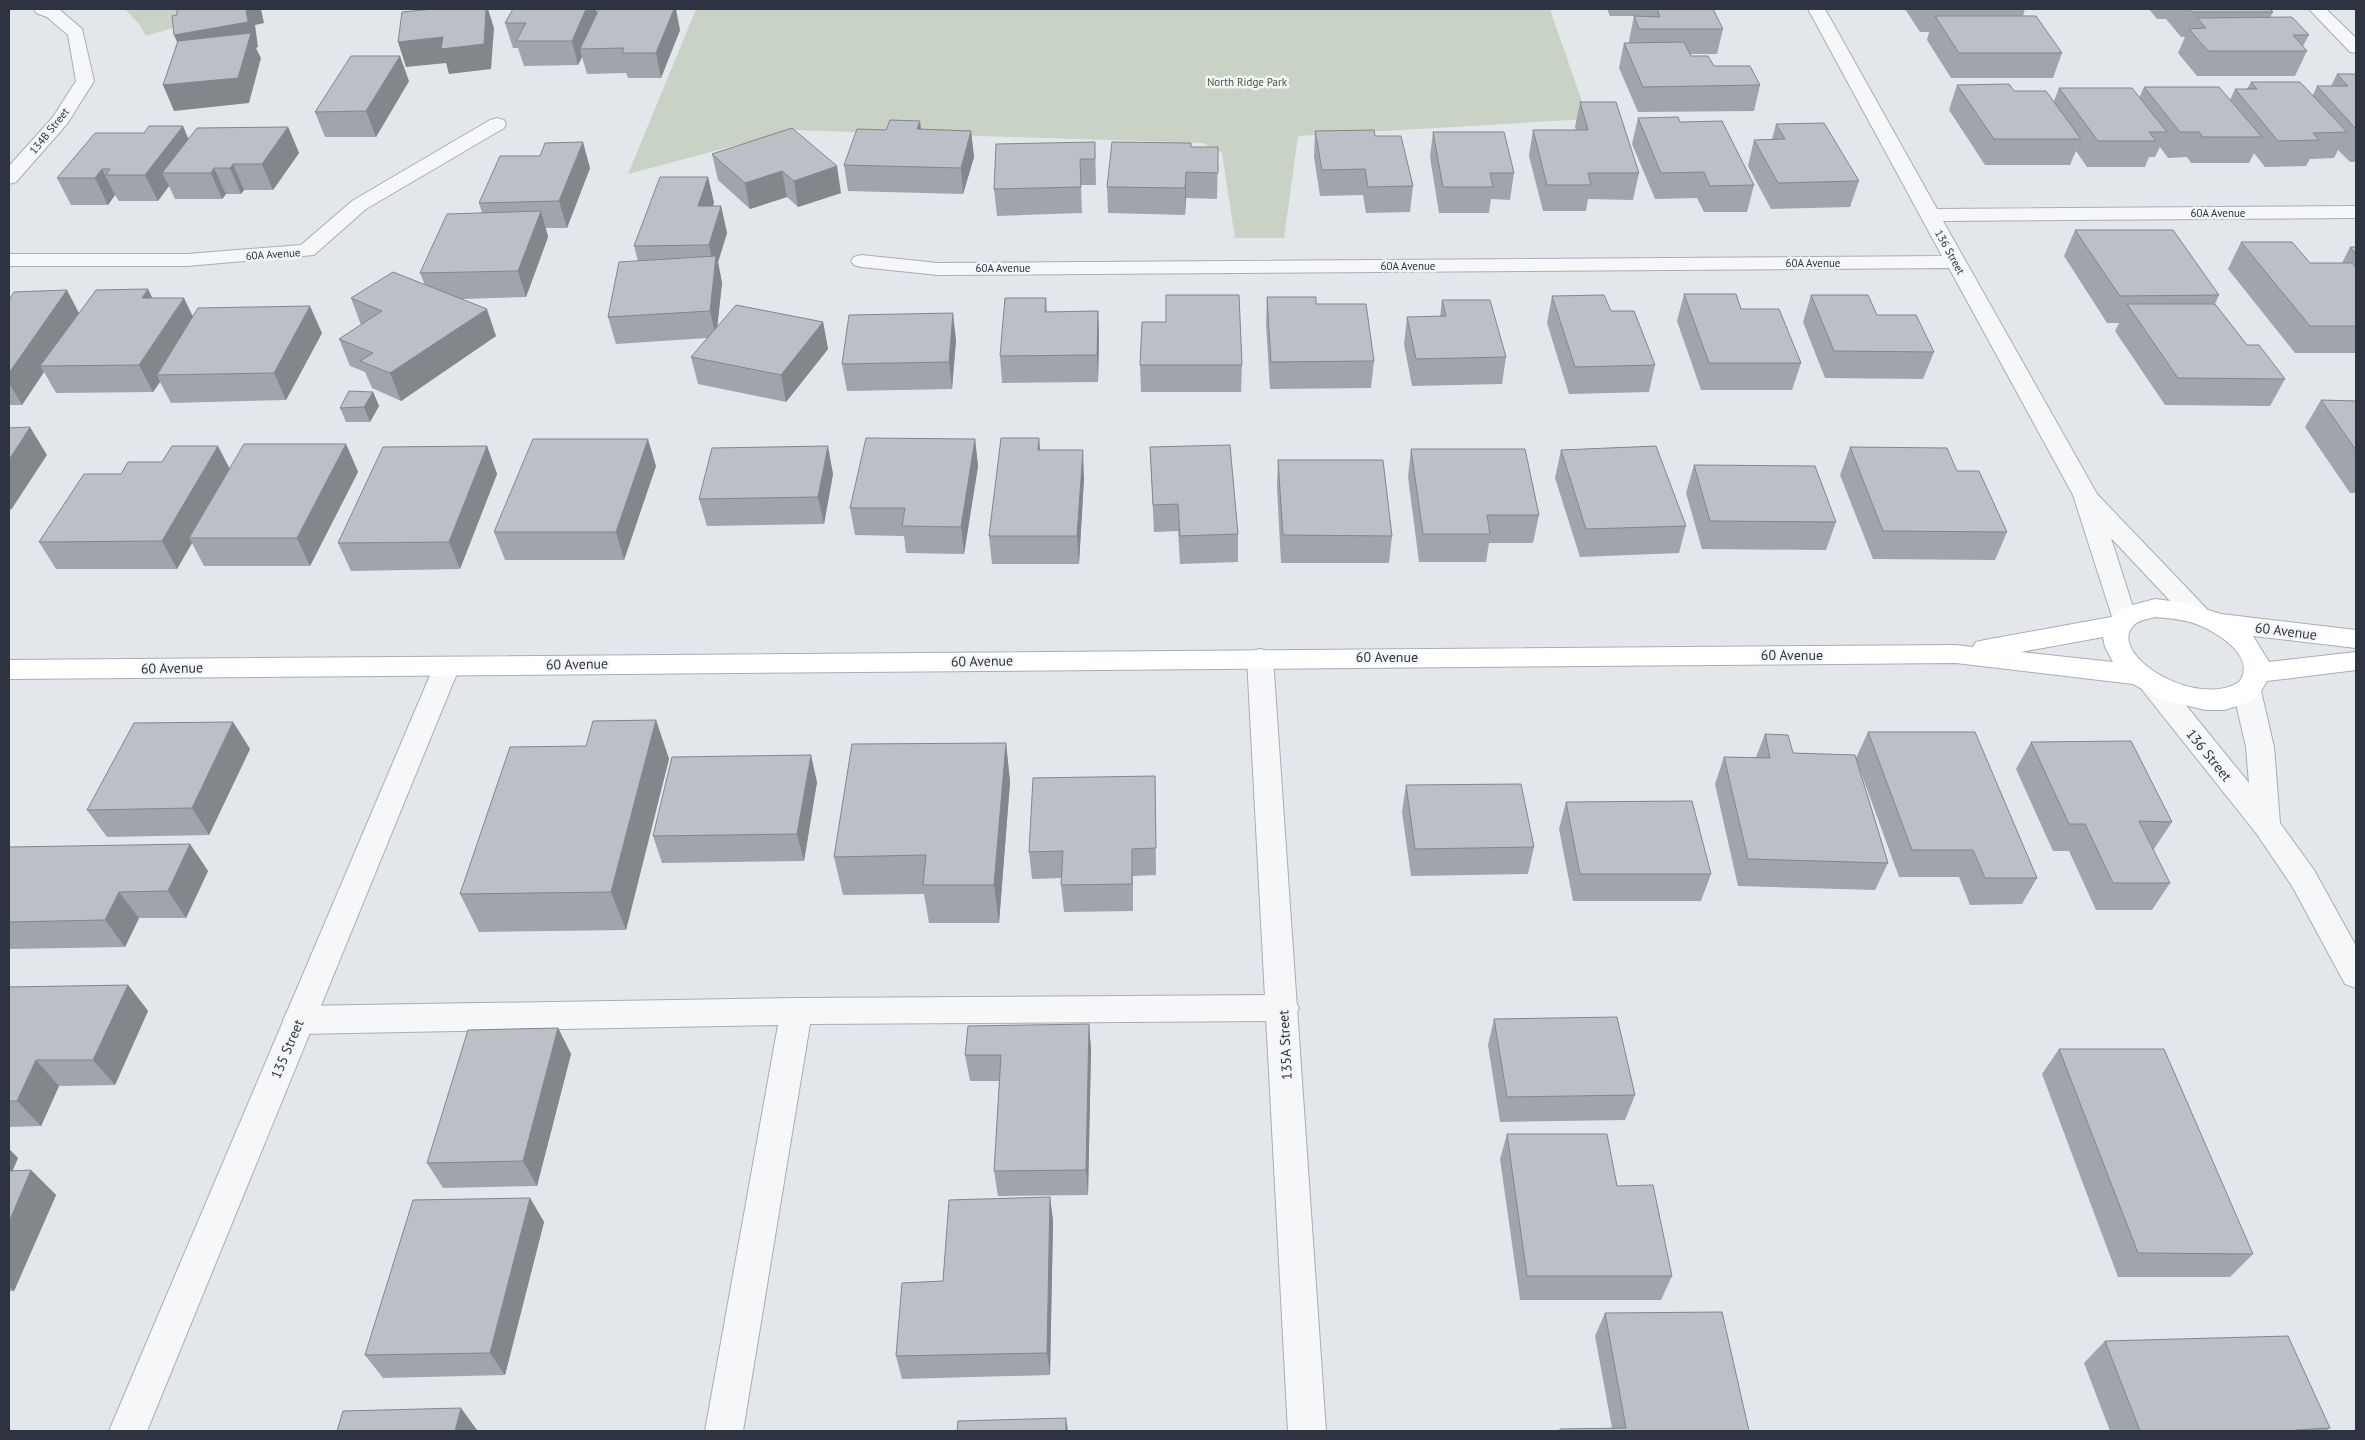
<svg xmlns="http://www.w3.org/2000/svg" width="2365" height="1440" viewBox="0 0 2365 1440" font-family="'PT Sans',sans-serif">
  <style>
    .green { fill: #c8d3c6 }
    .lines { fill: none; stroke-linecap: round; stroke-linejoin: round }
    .lane-casing { stroke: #a9adb4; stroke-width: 2 }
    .street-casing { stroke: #a9adb4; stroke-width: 2 }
    .secondary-casing { stroke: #a9adb4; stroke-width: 2 }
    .lane { fill: #f6f7f9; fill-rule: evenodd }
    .street { fill: #f6f7f9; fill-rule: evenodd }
    .secondary { fill: #fff; fill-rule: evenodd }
    .wall { fill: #a1a4aa }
    .shaded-wall { fill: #83868b }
    .building { fill: #bbbfc6; stroke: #83868b }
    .labels { text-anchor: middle; stroke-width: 5; stroke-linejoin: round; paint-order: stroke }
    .far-park-label { font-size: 11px; fill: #405a3c; stroke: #f3f5f7 }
    .far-street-label { font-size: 11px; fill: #2d3340; stroke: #f3f5f7 }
    .street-label { font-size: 14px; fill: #2d3340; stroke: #f3f5f7 }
  </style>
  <rect width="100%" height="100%" fill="#e3e6ea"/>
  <path class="green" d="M125,9H234L146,36L139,24Z
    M696,9H1550L1588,119L1298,136L1284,238H1235L1222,153L1203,143L793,130L628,174Z"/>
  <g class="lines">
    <defs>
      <path id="lane" d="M1283,995L1294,999L1299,1008L1294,1017L1283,1021L810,1024L743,1431H705L778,1025L299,1034L288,1030L283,1020L288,1010L299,1006L796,998Z"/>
      <path id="street" d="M34,9H59L82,29L94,81L67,124L16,182L9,184V166L53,117L76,81L68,35L47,17L36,13Z
        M1808,9H1825L1937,209L2356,206V218L1943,221L2097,494L2206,608L2210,614L2206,620L2197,623L2188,620L2111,538L2137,620L2133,626L2124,629L2115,626L2073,495L1949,268L938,275L861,267L854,265L851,261L854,257L861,255L938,263L1942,256Z
        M2309,9H2326L2356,38V53L2350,52Z
        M497,118L504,120L506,124L504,128L366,209L314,255L187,266H9V254H187L301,245L352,201L490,120Z
        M1260,649L1269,651L1273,658L1326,1431H1288L1247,658L1251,651Z
        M447,657L456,659L460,666L147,1431H109L434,666L438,659Z
        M2153,674L2163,677L2249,783L2246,747L2233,691L2237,684L2247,681L2257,684L2261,691L2274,747L2280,823L2314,870L2356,946V988L2345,984L2292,886L2256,833L2143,691L2140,684L2143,677Z"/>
      <path id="secondary" d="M2155,599L2186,603L2221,614L2356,630V648L2253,636L2269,662L2356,652V670L2267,681L2258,696L2247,703L2224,710H2206L2162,700L2133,684L1956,663L9,679V660L1956,645L1973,647L1976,642L1985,640L2111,617L2125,607ZM2155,617C2167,618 2178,619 2190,622C2211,628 2259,655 2239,682C2195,710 2105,653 2134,625C2139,620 2148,619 2155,617ZM2103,637L2105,647L2113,662L2021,652Z"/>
    </defs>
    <use href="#lane" class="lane-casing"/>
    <use href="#street" class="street-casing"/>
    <use href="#secondary" class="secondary-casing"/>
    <use href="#lane" class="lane"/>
    <use href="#street" class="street"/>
    <use href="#secondary" class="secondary"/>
  </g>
  <path class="wall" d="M513,9H596L597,12L680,30L661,78H628L626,73L587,74L582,57L578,65L524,66L518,48H513L505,23Z
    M1607,9H1713L1723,29L1717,54H1690L1691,56L1760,85L1754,111L1638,112L1619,68L1624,43H1630L1629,41L1634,16H1651H1610Z
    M1905,9H2025L2023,16L2062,53L2053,78H1951L1927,40L1929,32H1920Z
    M2149,9H2270L2273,12L2270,18L2309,35L2303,46L2307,51L2295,76H2197L2178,53L2185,37H2181L2166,19H2157Z
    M2337,74H2356V162H2350L2338,150L2334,158L2310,159L2306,166L2265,167L2254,153L2249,163H2191L2187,157L2168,158L2160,147L2155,157H2149L2145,167H2087L2076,151L2070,165H1985L1949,110L1957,85L2014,91L2054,101L2059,88L2139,98L2144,87L2230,100L2235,89H2247L2251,82L2313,95L2317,86H2331Z
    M409,81L376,137H325L315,112Z
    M1580,102L1639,173L1633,200L1588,199L1586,211H1543L1529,156L1533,130H1576L1575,127Z
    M1638,118L1680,122L1754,185L1747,212H1704L1697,198L1655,199L1632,144Z
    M1776,124L1859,181L1850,207L1771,209L1748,166L1754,140L1772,139Z
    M288,127L299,153L273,190H244L241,194H226L222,199H175L169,186L158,201H119L115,195L108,205H71L57,178L188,139Z
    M792,128L841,193L798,207L787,197L750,209L718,180L712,154Z
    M921,129L971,131L974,157L963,194L848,191L844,165L886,130Z
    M1315,131L1375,136L1413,186L1410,212L1366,213L1363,195L1320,196L1314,157Z
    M1433,132L1514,173L1510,200L1491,199L1489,213H1439L1430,157Z
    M1095,142L1096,185H1081L1082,213L997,216L994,189Z
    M1191,147H1218L1217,199L1186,198L1185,215L1108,213L1107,187Z
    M590,168L567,228H546L548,237L526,297L462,299L496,336L401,401L372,388L365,372L350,366L339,339L361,325L351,298L425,285L420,273L482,213L479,203Z
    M708,177L714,203L713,206H721L727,233L718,262L722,283L717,327L823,322L828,349L786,402L698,384L691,357L707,338L616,344L608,317L638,261L634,246Z
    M2075,230L2219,295L2215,304L2247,345L2285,379L2270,406L2165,405L2115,331L2119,323H2107L2064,256Z
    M2241,242L2310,263H2342L2350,247H2356V353H2295L2228,269Z
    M1684,294L1741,309L1801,363L1792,390H1701L1677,321Z
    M1811,295L1877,315L1934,352L1923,379L1825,378L1803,322Z
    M1552,296L1611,311L1655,365L1649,392L1569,394L1547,323Z
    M1267,297L1316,304L1374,361L1371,388L1270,389L1266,324Z
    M152,298L193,316L322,333L286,400L171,403L160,382L153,392L56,393L44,372L22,405H9V300L79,313Z
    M1046,298L1047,312L1098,311L1099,338L1098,382L1002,383L1000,356Z
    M1442,300L1506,357L1502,384L1412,386L1404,344L1407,317H1440Z
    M956,340L952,389L847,391L842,364Z
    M1140,365H1242L1241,392H1141Z
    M373,392L379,406L370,422H346L340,408Z
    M2321,400L2356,401V493H2350L2305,427Z
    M1039,438L1040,450L1084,478L1079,564H992L989,536Z
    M975,439L978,466L964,554L906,553L904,536L855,535L850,508Z
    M346,444L358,472L310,566H204L192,543L177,569H56L39,542L121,474L230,469Z
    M487,446L497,474L460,569L351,571L338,543Z
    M1150,447L1238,534V562L1180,564L1178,531L1154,532Z
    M1850,447L2007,532L1995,560L1873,559L1840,475Z
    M1411,449L1539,515L1533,543H1489L1486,562H1419L1408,477Z
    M1561,450L1686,526L1679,553L1580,557L1555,478Z
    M1278,460L1392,536L1389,563H1281L1277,487Z
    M1694,465L1836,522L1826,550L1702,549L1686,493Z
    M656,466L624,560H505L494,532Z
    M833,474L824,524L707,526L699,499Z
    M656,720L669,759L626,930L479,932L460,894L586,746Z
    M233,722L250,749L209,835L107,837L87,810Z
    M1868,732L2037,878L2022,904L1970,905L1959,877H1899L1859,767L1888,863L1875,890L1738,886L1715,784L1724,757H1756L1765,734L1793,753L1856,758Z
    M2031,742L2172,822L2154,849H2153L2170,883L2152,910H2096L2069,851H2053L2016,769Z
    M1006,743L1010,782L999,923H929L924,894L843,895L834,857Z
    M1155,776L1156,875L1133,876V911L1064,912L1061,885L1062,878L1032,879L1029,852Z
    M817,782L804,861L662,863L653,836Z
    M1406,785L1534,847L1528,874L1411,876L1402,812Z
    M1566,802L1711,874L1701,901H1573L1559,829Z
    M190,844L208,871L186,918H139L125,947L9,949V849Z
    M128,985L148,1011L115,1085L59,1086L41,1126L9,1127V987Z
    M1494,1019L1635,1095L1625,1120L1500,1122L1488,1045Z
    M1089,1024L1091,1050L1088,1195L998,1196L994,1171L1000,1081H970L965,1055Z
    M558,1028L571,1054L537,1186L443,1188L427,1163Z
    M2059,1049L2253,1254L2230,1277H2118L2042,1074Z
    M1507,1134L1617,1186L1672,1276L1661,1300H1520L1500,1159Z
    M9,1149L18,1158L12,1171L31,1170L56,1195L14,1291H9Z
    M1050,1197L1053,1221L1050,1375L902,1379L896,1356L943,1281Z
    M530,1198L544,1222L505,1375L383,1378L365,1355Z
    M1605,1313L1749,1431H1559L1560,1429L1612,1428L1595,1336Z
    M2105,1341L2330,1428L2326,1431H2110L2084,1363Z"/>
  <path class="shaded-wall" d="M246,9H261L264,23L255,25L258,47L256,48L261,58L249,103L174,111L163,85L185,60L174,35Z
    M486,9H488L494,28L491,69L449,74L446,63L406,67L398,42Z
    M586,9H596L599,19L580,49L582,57L578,65L572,41Z
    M674,9H676L680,30L661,78L656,53Z
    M400,56L409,81L376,137L366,111Z
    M920,121L923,146L917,129Z
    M183,126L194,152L162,173L169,186L158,201L145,175Z
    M288,127L299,153L273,190L262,164Z
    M971,131L974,157L963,194L961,168Z
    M583,142L590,168L567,228L559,201Z
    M233,164L244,190L241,194L230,168Z
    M837,166L841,193L798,207L794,181Z
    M214,168L226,194L222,199L211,173Z
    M102,169L115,195L108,205L95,178Z
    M782,171L787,197L750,209L745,183Z
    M1186,172V198L1185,215V188Z
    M708,177L714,203L704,233L698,206Z
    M721,206L727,233L718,262L722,283L716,338L710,311L715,271L709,245Z
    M541,211L548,237L526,297L518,271Z
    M148,289L161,316L142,298Z
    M67,290L81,317L40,366L44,372L22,405L9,383V373Z
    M184,298L197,325L157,375L160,382L153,392L139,365Z
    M310,306L322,333L286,400L274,373Z
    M487,309L496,336L401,401L390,373Z
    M1098,311L1099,338L1098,382L1097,355Z
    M953,313L956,340L952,389L949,362Z
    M823,322L828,349L786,402L781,375Z
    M373,392L379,406L370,422L364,407Z
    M30,427L47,455L11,510L9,507V460Z
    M1039,438L1041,465L1038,450Z
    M648,439L656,466L624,560L616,532Z
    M975,439L978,466L964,554L961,527Z
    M346,444L358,472L310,566L297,538Z
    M218,446L232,473L189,538L192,543L177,569L162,541Z
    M487,446L497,474L460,569L449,542Z
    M828,446L833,474L824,524L818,497Z
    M1083,450L1084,478L1079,564L1077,536Z
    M656,720L669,759L626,930L611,892Z
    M233,722L250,749L209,835L192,808Z
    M1006,743L1010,782L999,923L994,885Z
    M811,755L817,782L804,861L797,834Z
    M190,844L208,871L186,918L168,891Z
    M119,892L139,918L125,947L105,920Z
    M128,985L148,1011L115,1085L93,1060Z
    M1089,1024L1091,1050L1088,1195L1086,1170Z
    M558,1028L571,1054L537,1186L523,1161Z
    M36,1060L59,1086L41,1126L17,1101Z
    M9,1149L18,1158L9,1179Z
    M31,1170L56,1195L14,1291L9,1286V1222Z
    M1050,1197L1053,1221L1050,1375L1047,1353Z
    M530,1198L544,1222L505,1375L490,1353Z
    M461,1408L477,1430V1431H455Z
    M1066,1418L1068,1431H1066Z"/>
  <path class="building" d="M177,9H246L248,22L174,35L172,16L177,15Z
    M434,9H486L484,44L441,49L443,37L398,42L402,12Z
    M513,9H586L572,41H516L526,23H505Z
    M599,9H674L656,53H622L624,48L580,49Z
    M1657,9H1713L1723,29H1639L1634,16L1660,17Z
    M2189,9H2270L2273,12H2192Z
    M1935,16H2036L2062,53H1959Z
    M2292,17L2309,35H2293L2307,51H2208L2189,29L2206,28L2197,18Z
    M251,33L238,78L163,85L178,41Z
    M1684,42L1691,56H1708L1714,66H1750L1760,85L1643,87L1624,43Z
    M351,56H400L366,111L315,112Z
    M2337,74H2356V129L2317,86H2348Z
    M2251,82H2300L2347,132L2313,133L2319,140L2278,141L2235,89H2257Z
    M2009,84L2014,91H2046L2081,139H1994L1957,85Z
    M2144,87H2219L2262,137H2203L2199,132H2180Z
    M2059,88H2132L2167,132H2149L2156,141H2098Z
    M1580,102H1616L1639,173H1588L1591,185H1547L1533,130H1588Z
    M1678,117L1680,122L1722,121L1754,185L1710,186L1704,172L1661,173L1638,118Z
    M890,120L920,121L917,129L971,131L961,168L844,165L857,129L886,130Z
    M1824,123L1859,181L1778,183L1754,140L1785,139L1776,124Z
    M149,126H183L145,175H106L110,169H102L95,178H57L95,133H144Z
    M288,127L262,164H233L230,168H214L211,173H162L197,128Z
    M792,128L837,166L794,181L782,171L745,183L712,154Z
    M1374,130L1375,136H1401L1413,186L1368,187L1365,169L1322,170L1315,131Z
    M1433,132H1504L1514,173H1490L1493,187H1443Z
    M583,142L559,201L479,203L500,156H540L545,143Z
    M1095,142V159H1080L1081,187L994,189L996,144Z
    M1112,142L1191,143V147H1218V173L1186,172L1185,188L1107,187Z
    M660,177H708L698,206H721L709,245L634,246Z
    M541,211L518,271L420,273L447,214Z
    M2075,230H2173L2219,295L2120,296Z
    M2241,242H2292L2310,263H2352L2356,268V326H2310Z
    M2350,247H2356V254Z
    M716,256L710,311L608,317L619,262Z
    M393,272L487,309L390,373L360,361L373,353L339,339L382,311L351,298Z
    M148,289L142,298H184L139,365L40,366L96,290Z
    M67,290L9,373V300L14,292Z
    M1684,294H1736L1741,309H1779L1801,363H1709Z
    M1166,295H1239L1242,365H1140L1142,322H1166Z
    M1604,295L1611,311H1634L1655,365L1575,367L1552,296Z
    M1811,295H1868L1877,315H1916L1934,352L1834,351Z
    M1267,297H1316V304H1366L1374,361L1271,362Z
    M1005,298H1046L1045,312L1098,311L1097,355L1000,356Z
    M1442,300H1490L1506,357L1416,359L1407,317L1446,316Z
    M2127,304H2215L2247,345H2259L2285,379L2178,378Z
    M736,305L823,322L781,375L691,357Z
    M310,306L274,373L157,375L198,308Z
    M953,313L949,362L842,364L849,315Z
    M349,391L373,392L364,407L340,408Z
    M2321,400L2356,401V450Z
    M30,427L9,460V428Z
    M866,438L975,439L961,527L902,526L905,508H850Z
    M1001,438H1039L1038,450H1083L1077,536H989Z
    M533,439H648L616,532H494Z
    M244,444H346L297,538H189Z
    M1230,445L1238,534L1180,536L1178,504L1153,505L1150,447Z
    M172,446H218L162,541L39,542L84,474H121L128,462H162Z
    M487,446L449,542L338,543L383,447Z
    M828,446L818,497L699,499L712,448Z
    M1656,446L1686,526L1586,529L1561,450Z
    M1850,447L1947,448L1957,471H1979L2007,532L1883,531Z
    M1411,449H1525L1539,515H1487L1490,534H1423Z
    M1278,460H1383L1392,536L1283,535Z
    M1694,465L1815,466L1836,522L1710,521Z
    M656,720L611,892L460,894L510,747L586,746L593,721Z
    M233,722L192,808L87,810L134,723Z
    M1868,732H1975L2037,878H1985L1973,850H1912Z
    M1765,734L1788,735L1793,753L1855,755L1888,863L1748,859L1724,757L1770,758Z
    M2131,741L2172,822L2139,821L2170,883H2113L2085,824H2069L2031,742Z
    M1006,743L994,885H923L926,855L834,857L852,744Z
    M811,755L797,834L653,836L672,757Z
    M1155,776L1156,848L1132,849V884L1061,885L1063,851L1029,852L1033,778Z
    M1521,784L1534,847L1415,849L1406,785Z
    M1692,801L1711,874H1580L1566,802Z
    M190,844L168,891L119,892L105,920L9,922V849L10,847Z
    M128,985L93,1060H36L17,1101H9V987Z
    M1617,1017L1635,1095L1507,1097L1494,1019Z
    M1089,1024L1086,1170L994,1171L1001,1055H965L968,1026Z
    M558,1028L523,1161L427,1163L468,1030Z
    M2059,1049H2164L2253,1254L2138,1253Z
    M1507,1134H1607L1617,1186L1653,1185L1672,1276H1527Z
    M31,1170L9,1222V1171Z
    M1050,1197L1047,1353L896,1356L902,1283L943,1281L949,1200Z
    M530,1198L490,1353L365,1355L413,1200Z
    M1722,1312L1749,1431H1560V1429L1626,1428L1605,1313Z
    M2288,1336L2330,1428L2296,1430V1431H2140L2105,1341Z
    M461,1408L455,1431H337L343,1411Z
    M1066,1418V1431H957L958,1421Z"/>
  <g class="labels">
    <g class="far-park-label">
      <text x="1247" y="86">North Ridge Park</text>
    </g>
    <g class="far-street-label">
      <text transform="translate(49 131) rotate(-51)" y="4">134B Street</text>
      <text x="2218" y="217">60A Avenue</text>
      <text transform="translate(1950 252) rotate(61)" y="4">136 Street</text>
      <text transform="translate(273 254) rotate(-4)" y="4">60A Avenue</text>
      <text x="1813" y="267">60A Avenue</text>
      <text x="1408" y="270">60A Avenue</text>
      <text x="1003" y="272">60A Avenue</text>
    </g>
    <g class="street-label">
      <text transform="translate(2286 631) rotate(7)" y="5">60 Avenue</text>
      <text x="1792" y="660">60 Avenue</text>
      <text x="1387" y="662">60 Avenue</text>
      <text transform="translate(982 661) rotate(-1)" y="5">60 Avenue</text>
      <text transform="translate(577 664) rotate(-1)" y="5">60 Avenue</text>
      <text transform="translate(172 668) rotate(-1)" y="5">60 Avenue</text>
      <text transform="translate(2209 755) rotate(51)" y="5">136 Street</text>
      <text transform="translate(1285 1045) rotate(-93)" y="5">135A Street</text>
      <text transform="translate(287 1049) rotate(-67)" y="5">135 Street</text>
    </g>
  </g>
  <rect width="2365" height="1440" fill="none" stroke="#2d3340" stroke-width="20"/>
</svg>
